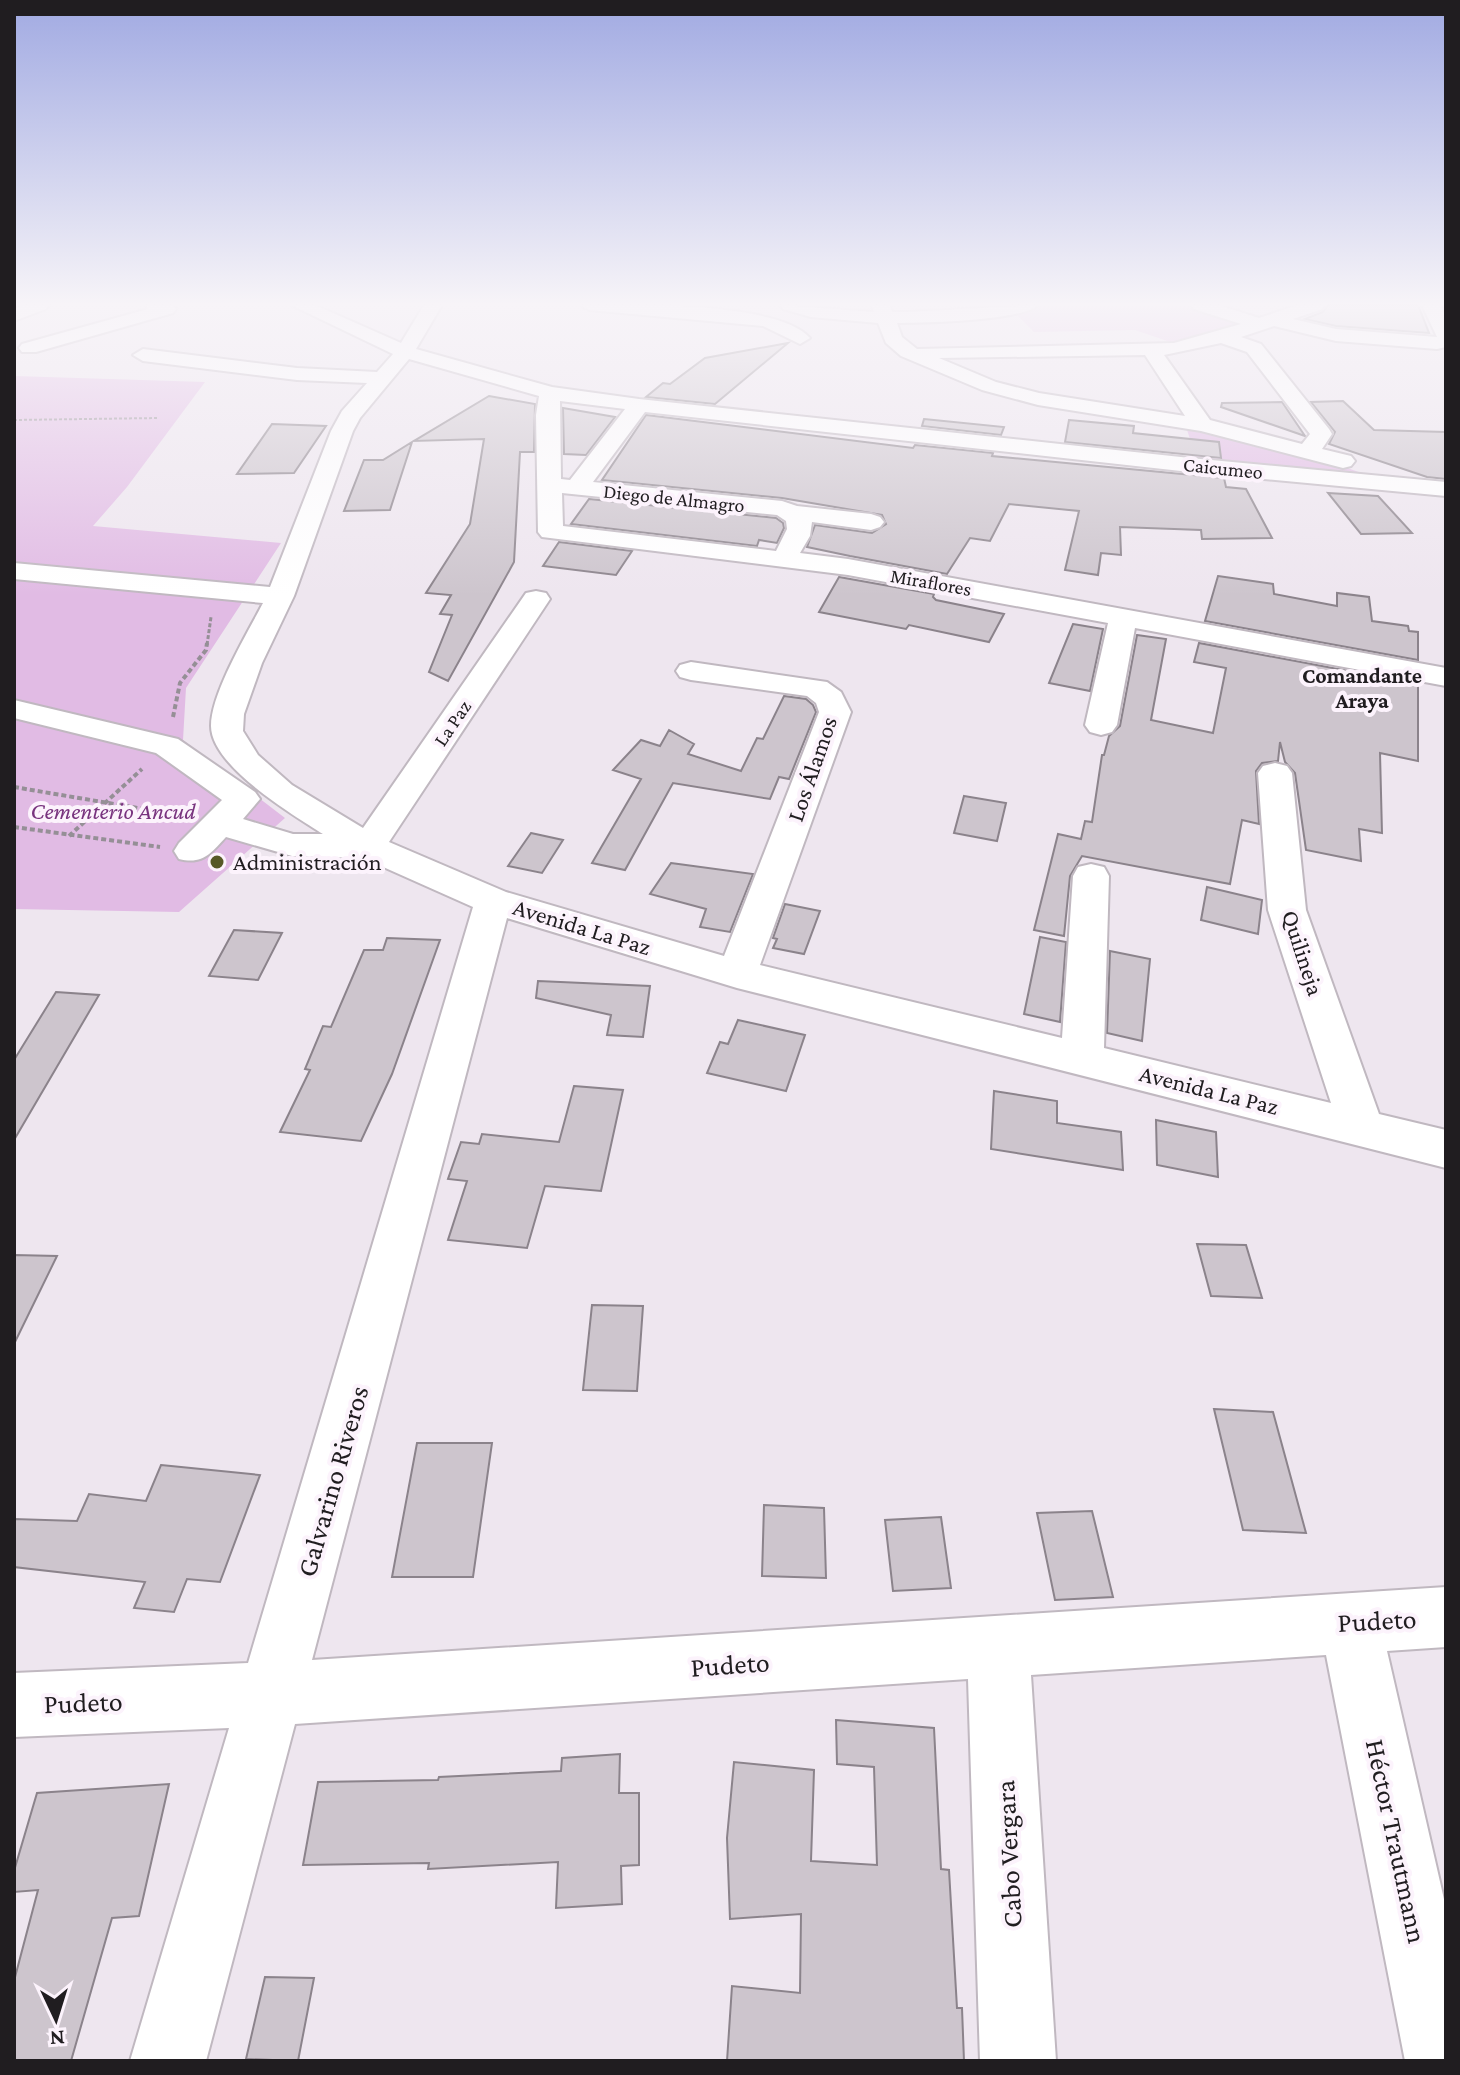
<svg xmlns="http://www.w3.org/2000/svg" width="1460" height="2075" viewBox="0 0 1460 2075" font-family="'Crimson Pro',serif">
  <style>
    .green { fill: #e1bbe4 }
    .building { fill: #cdc5cd; stroke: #8b838b; stroke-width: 2 }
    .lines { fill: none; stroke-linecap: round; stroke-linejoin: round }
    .minor-casing { stroke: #c0b8c0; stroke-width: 4 }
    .path-far2 { stroke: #958f96; stroke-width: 2; stroke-dasharray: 3 2; stroke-linecap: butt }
    .path-far1 { stroke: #958f96; stroke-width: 3; stroke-dasharray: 4 2; stroke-linecap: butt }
    .path { stroke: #958f96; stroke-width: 4; stroke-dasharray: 5 3; stroke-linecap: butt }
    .minor { fill: #fff; fill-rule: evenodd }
    .poi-dot { fill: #575927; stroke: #fcf3fc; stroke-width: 3 }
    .labels { text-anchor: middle; stroke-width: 8; stroke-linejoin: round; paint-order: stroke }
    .far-street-label { font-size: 20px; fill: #201d20; stroke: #fcf3fc }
    .far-neighbourhood-label { font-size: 22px; font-weight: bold; fill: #201d20; stroke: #fcf3fc }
    .street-label { font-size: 24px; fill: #201d20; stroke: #fcf3fc }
    .park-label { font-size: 24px; font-style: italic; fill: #78337e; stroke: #fcf3fc }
    .poi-label { font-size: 24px; fill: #201d20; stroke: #fcf3fc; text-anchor: start }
    .near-street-label { font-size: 28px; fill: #201d20; stroke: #fcf3fc }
  </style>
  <rect width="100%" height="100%" fill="#eee6ef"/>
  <path class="green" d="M1047,305H1183L1240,323L1173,343L1135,330L1034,332L1015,313Z
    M14,376L205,382L127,487L93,526L281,543L186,688L183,740L285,818L179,912L14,909Z
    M1186,427L1305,453L1384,481L1198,463Z"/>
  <path class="building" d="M1328,305H1418L1429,333L1336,326L1305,319L1323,312Z
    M788,343L715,404L646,397L663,383L670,384L705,358Z
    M489,396L535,404L534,452H520L514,562L448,681L429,672L452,615L440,614L451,595L426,593L470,524L484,439L414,441Z
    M1343,401L1374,430L1446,432V479L1427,477L1329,444L1335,432L1311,402Z
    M1282,402L1305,436L1221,407L1222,403Z
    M563,408L615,417L586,455L564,454Z
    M646,415L913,448L915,445L993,453L992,456L1224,478L1226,487L1246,489L1272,538L1202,539L1201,530L1120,527L1121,555L1101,553L1098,575L1065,570L1079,511L1009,504L990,541L970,538L947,574L850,556L807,547L815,525L872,533L886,524L882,515L782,498L602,480Z
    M924,419L1004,427L1001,435L922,426Z
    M1069,420L1134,426L1133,433L1219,442L1221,458L1065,442Z
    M272,424L326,426L294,473L237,474Z
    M412,442L390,510L344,511L364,460H383Z
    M1328,493L1378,496L1412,533L1361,534Z
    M589,499L776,518L783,523L784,528L777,543L759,540L757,546L571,524Z
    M559,542L632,551L616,575L543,566Z
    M1218,576L1273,584L1274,594L1337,606V593L1369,597L1372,621L1408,626L1409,631L1418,632V660L1205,621Z
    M839,577L934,594L933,597L936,600L1004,614L989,642L909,625L906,629L819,612Z
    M1073,624L1103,629L1090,691L1049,683Z
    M1137,635L1166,639L1151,720L1213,733L1226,668L1194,662L1199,643L1418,684V761L1380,753L1382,833L1359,829L1361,861L1306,850L1295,773L1285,762L1280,742L1278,761L1262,763L1256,771L1259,824L1242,820L1230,884L1082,856L1070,876L1064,936L1034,930L1058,834L1081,839L1085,821L1092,822L1102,755H1104L1109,736L1120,726Z
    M784,696L806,699L813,705L816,712L789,779L779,777L770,799L673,783L625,870L592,863L641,779L613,770L641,740L660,746L669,730L694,744L688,754L741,771L757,738L763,739Z
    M964,796L1006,803L997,841L954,833Z
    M531,833L563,840L542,873L508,866Z
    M671,863L753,874L730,932L700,927L706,909L650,894Z
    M1207,887L1262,900L1258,934L1201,920Z
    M785,904L820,911L804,954L773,948L777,939L773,938Z
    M234,930L282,933L258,980L209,976Z
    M1040,937L1066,942L1060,1022L1024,1014Z
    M387,938L440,940L392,1074L361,1141L280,1132L310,1070L305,1069L323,1026L331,1027L364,950H383Z
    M1110,951L1150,959L1142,1041L1107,1033Z
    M538,981L650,986L643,1037L607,1035L611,1015L536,998Z
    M56,992L99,995L14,1140V1060Z
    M738,1020L805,1035L786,1091L707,1073L720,1042L728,1044Z
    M574,1086L623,1090L601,1191L545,1186L527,1248L448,1240L467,1181L448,1179L461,1142L479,1144L482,1134L559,1142Z
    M994,1091L1057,1101V1123L1121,1132L1123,1170L991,1149Z
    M1156,1120L1216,1132L1218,1177L1157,1165Z
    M1197,1244L1246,1245L1262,1298L1211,1296Z
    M14,1255L57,1256L14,1344Z
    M592,1305L643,1306L637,1391L583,1390Z
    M1214,1409L1273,1412L1306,1533L1243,1530Z
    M417,1443H492L473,1577H392Z
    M161,1465L260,1475L220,1582L187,1579L174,1612L134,1608L145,1582L14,1567V1519L77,1521L89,1494L146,1501Z
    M764,1505L824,1508L826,1578L762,1576Z
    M1092,1511L1113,1597L1055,1600L1037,1513Z
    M941,1517L951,1588L893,1591L885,1520Z
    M836,1720L934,1728L941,1869L949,1870L957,2008H962L964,2061H727L732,1986L800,1993L801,1914L730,1919L727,1838L734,1762L814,1770L811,1861L877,1865L874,1767L837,1764Z
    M620,1754L619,1793H639V1865L621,1866L622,1904L556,1908L558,1862L428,1869L429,1863L303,1865L318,1782L438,1780L439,1777L561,1771L562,1758Z
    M169,1784L139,1916L112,1918L71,2061H14V1981L38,1890L14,1892V1871L37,1793Z
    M265,1977L314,1978L298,2061L246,2059Z"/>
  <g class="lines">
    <defs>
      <path id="minor" d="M23,305H49L46,309L14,321V309Z
        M146,305H173L176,309L173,313L36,352H22L19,348L22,344L148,309Z
        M291,305H315L401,343L424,305H442L416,349L552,387L639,399L1190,458L1446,482V496L1190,472L645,412L593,482L782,501L797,506L871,514L880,517L884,522L880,527L871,530L812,522L810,536L800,553L848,559L1446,668V686L1135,628L1117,725L1112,732L1101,735L1090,732L1085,725L1108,623L848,575L542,537L538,532L536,415L539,396L409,359L360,418L353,431L294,596L262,663L244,714L243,731L258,755L292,785L363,828L526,593L536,591L546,593L550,599L389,842L506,892L724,956L819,712L816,703L807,696L691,680L680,677L676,671L680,665L691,662L827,682L841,692L851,712L760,965L1062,1038L1073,876L1078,867L1091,864L1104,867L1109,876L1104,1048L1331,1103L1268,910L1258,773L1263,766L1275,763L1287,766L1292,773L1306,910L1379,1114L1446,1130V1168L737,988L507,918L312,1660L1446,1587V1647L1387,1651L1446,1908V2061H1405L1326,1655L1031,1675L1056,2061H980L968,1679L295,1724L206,2061H130L229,1728L14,1737V1673L248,1663L473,907L363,858L292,856L226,837C211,853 203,865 179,859L174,851L179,843L222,800L156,753L14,718V700L178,739L255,792L260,799L243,819L293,834H323C293,815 211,766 211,726C211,693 247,634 263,603L14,579V563L270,587L331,431L342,411L367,383L297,380L143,361L133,355L143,349L297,368L377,372L393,354ZM560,401L625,409L570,480L561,479ZM562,493L777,515L786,521L787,529L776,551L563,526Z
        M580,305C629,305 778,301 810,338L800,344L763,326L589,310Z
        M780,305L874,312L872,305H890L892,312H908L1038,305C1021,321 923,323 897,323L902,337L917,349L1174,343L1241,324L1194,309L1191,305H1218L1259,318L1298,305H1325L1322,309L1293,319L1336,329L1437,337L1422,305H1440L1446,317V347L1437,349L1336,341L1274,326L1241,337L1261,344L1329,429L1332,434L1322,449L1351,456L1355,461L1351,466L1343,468L1201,431L1038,405L982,390L901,356L886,343L878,323L811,317L783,309ZM1221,343L1247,352L1310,434L1302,444L1210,420L1164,355ZM1145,355L1185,416L1039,393L996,382L939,358Z"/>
    </defs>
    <use href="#minor" class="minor-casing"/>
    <path class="path-far2" d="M14,420L158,418"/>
    <path class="path-far1" d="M207,645L211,617"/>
    <path class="path" d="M173,717L180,683L206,650L207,643
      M14,787L179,815
      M14,827L160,847
      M69,836L142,769"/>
    <use href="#minor" class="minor"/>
  </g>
  <linearGradient id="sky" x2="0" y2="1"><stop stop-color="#a1aae2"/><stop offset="0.51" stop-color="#f7f4f8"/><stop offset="1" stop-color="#f7f4f8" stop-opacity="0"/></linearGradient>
  <rect width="1460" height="596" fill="url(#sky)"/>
  <circle class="poi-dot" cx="217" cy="862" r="8"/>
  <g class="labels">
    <g class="far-street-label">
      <text transform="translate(1223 468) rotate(6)" y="7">Caicumeo</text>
      <text transform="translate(674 498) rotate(6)" y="7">Diego de Almagro</text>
      <text transform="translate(931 582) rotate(10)" y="7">Miraflores</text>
      <text transform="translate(452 723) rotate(-56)" y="7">La Paz</text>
    </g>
    <g class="far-neighbourhood-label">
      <text x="1362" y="683">Comandante<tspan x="1362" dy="25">Araya</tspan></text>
    </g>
    <g class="street-label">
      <text transform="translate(812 769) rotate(-71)" y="8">Los Álamos</text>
      <text transform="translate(582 927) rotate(17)" y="8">Avenida La Paz</text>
      <text transform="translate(1303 953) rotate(72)" y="8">Quilineja</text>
      <text transform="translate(1209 1090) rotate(14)" y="8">Avenida La Paz</text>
    </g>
    <g class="park-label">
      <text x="113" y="819">Cementerio Ancud</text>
    </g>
    <g class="poi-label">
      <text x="233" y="870">Administración</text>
    </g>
    <g class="near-street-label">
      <text transform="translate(332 1481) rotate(-74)" y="10">Galvarino Riveros</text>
      <text transform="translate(1377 1620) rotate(-3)" y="10">Pudeto</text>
      <text transform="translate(730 1664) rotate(-4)" y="10">Pudeto</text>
      <text transform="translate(83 1702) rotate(-2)" y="10">Pudeto</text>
      <text transform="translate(1397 1841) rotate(78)" y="10">Héctor Trautmann</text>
      <text transform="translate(1008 1854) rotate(-93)" y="10">Cabo Vergara</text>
    </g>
  </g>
  <rect width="1460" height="2075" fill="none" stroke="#201d20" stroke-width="32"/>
  <g transform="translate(56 2019) rotate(176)" stroke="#fcf3fc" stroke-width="6" paint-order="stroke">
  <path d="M0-6L14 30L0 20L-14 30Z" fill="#201d20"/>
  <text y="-12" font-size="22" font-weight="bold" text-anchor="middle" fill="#201d20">N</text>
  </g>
</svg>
